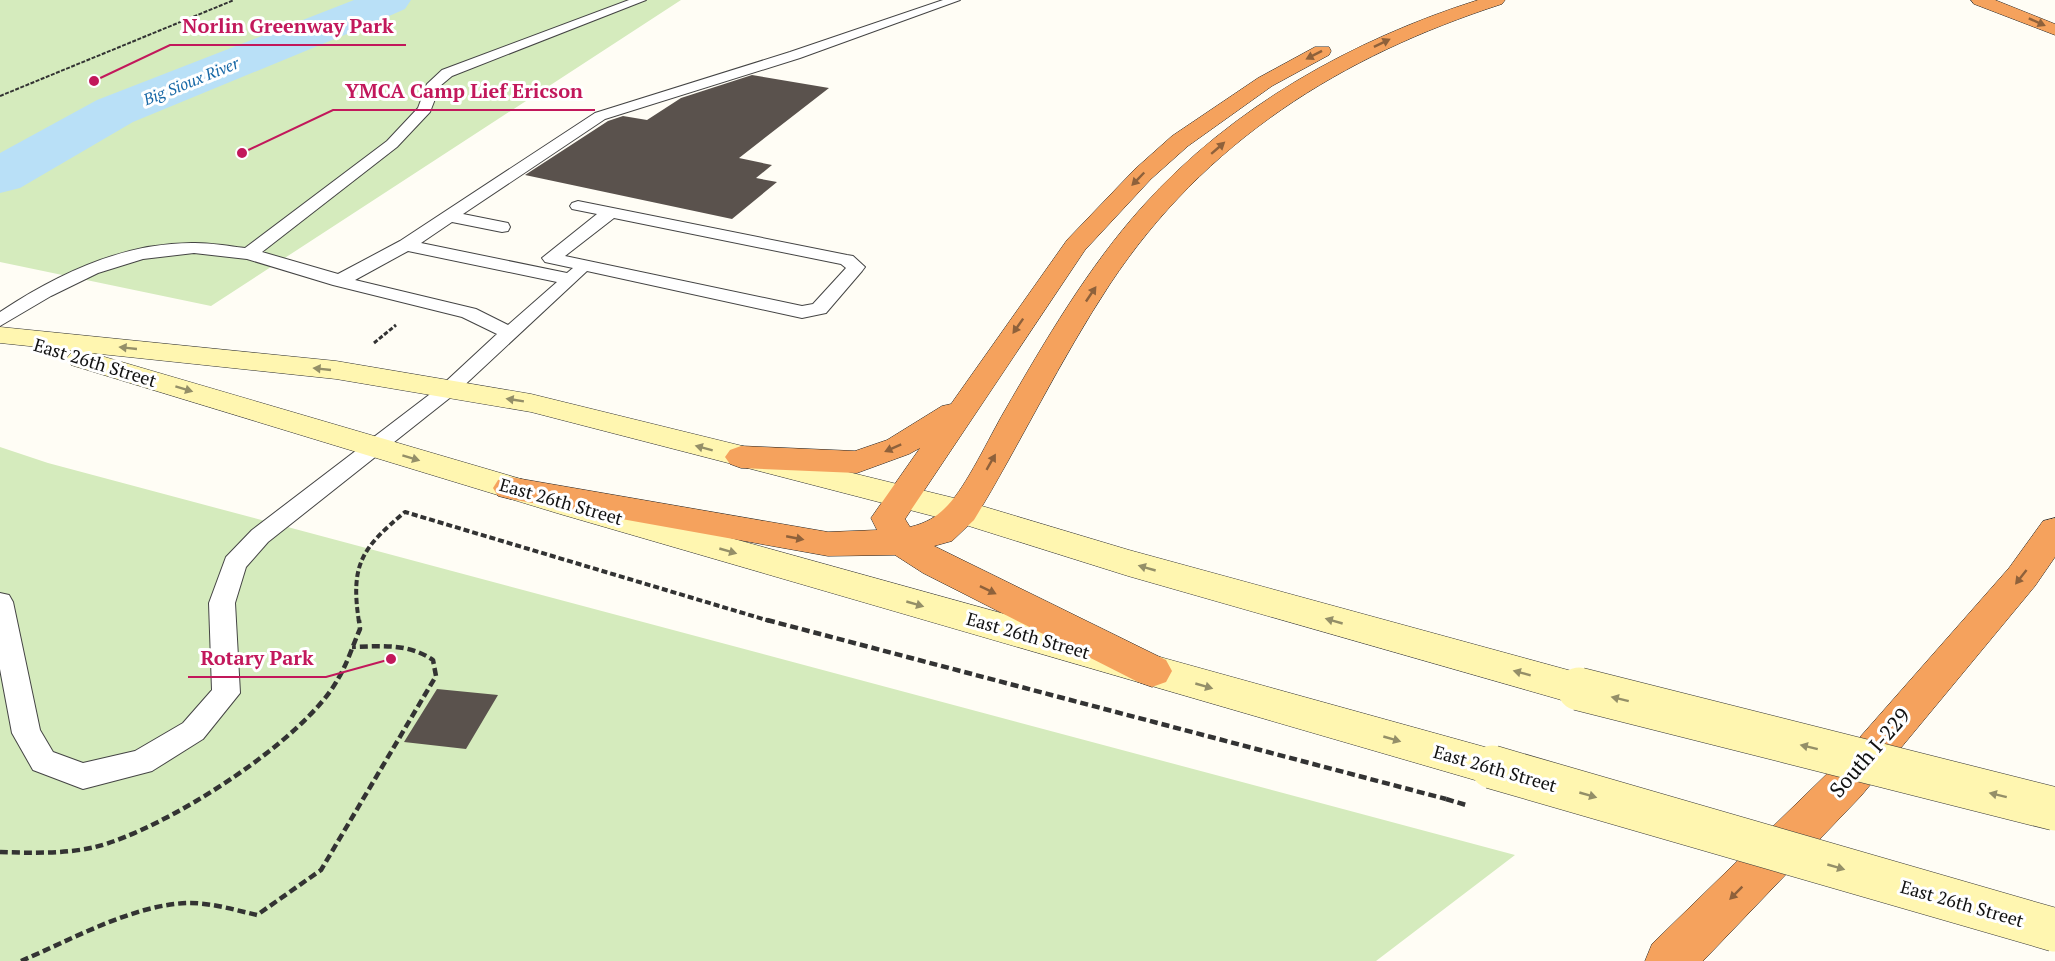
<svg xmlns="http://www.w3.org/2000/svg" width="2055" height="961" viewBox="0 0 2055 961" font-family="'PT Serif',serif">
  <style>
    .green { fill: #d5ebbd }
    .lines { fill: none; stroke-linecap: round; stroke-linejoin: round }
    .river { fill: #b9e0f7; fill-rule: evenodd }
    .building { fill: #5a524d }
    .service-casing { stroke: #444; stroke-width: 2 }
    .secondary-casing { stroke: #333; stroke-width: 1 }
    .motorway-casing { stroke: #222; stroke-width: 1 }
    .path-far3 { stroke: #333; stroke-width: 2; stroke-dasharray: 4 1.5; stroke-linecap: butt }
    .path-far2 { stroke: #333; stroke-width: 3; stroke-dasharray: 4.5 2; stroke-linecap: butt }
    .path-far1 { stroke: #333; stroke-width: 4; stroke-dasharray: 6 3; stroke-linecap: butt }
    .path { stroke: #333; stroke-width: 4.5; stroke-dasharray: 8 4; stroke-linecap: butt }
    .service { fill: #fff; fill-rule: evenodd }
    .secondary { fill: #fff6b0; fill-rule: evenodd }
    .motorway { fill: #f5a25d; fill-rule: evenodd }
    .secondary-bridge-casing { stroke: #333; stroke-width: 44; stroke-linecap: butt }
    .path-bridge { stroke: #333; stroke-width: 4.5; stroke-dasharray: 8 4; stroke-linecap: butt }
    .secondary-bridge { stroke: #fff6b0; stroke-width: 43 }
    .oneway { fill: #8e613b }
    .oneway2 { fill: #948f68 }
    .labels { text-anchor: middle; stroke-width: 6; stroke-linejoin: round; paint-order: stroke }
    .far-water-label { font-size: 16px; font-style: italic; fill: #1768a6; stroke: #fff }
    .street-label { font-size: 18px; fill: #111; stroke: #fff }
    .near-street-label { font-size: 21px; fill: #111; stroke: #fff }
    .leader { fill: none; stroke: #c2185b; stroke-width: 2 }
    .callout-dot { fill: #c2185b; stroke: #fff; stroke-width: 2 }
    .callout-label { font-size: 20px; text-anchor: middle; font-weight: bold; fill: #c2185b; stroke: #fff; stroke-width: 6; stroke-linejoin: round; paint-order: stroke }
  </style>
  <rect width="100%" height="100%" fill="#fffdf5"/>
  <path class="green" d="M0,0H681L211,306L0,262Z
    M0,447L48,463L1515,855L1376,961H0Z"/>
  <g class="lines">
    <path class="river" d="M354,0H411L405,9L371,24L133,122L20,188L0,193V153L97,100Z"/>
  </g>
  <path class="building" d="M752,75L829,88L739,158L772,165L756,178L777,182L732,219L525,175L608,121L623,116L647,120L681,98Z
    M437,689L498,695L466,749L404,742Z"/>
  <g class="lines">
    <defs>
      <path id="service" d="M629,0H646L452,76L440,86L430,112L397,147L262,252L338,274L400,241L595,113L790,52L943,0H960L800,58L605,119L463,214L508,223L510,227L508,231L502,232L452,222L421,243L567,273L573,268L545,262L542,258L597,214L572,209L570,206L572,203L578,201L847,255L853,256L865,267L862,271L826,313L802,318L587,271L456,393L268,542L246,567L235,603L240,693L203,739L152,771L83,789L33,770L12,733L0,669V593L9,595L13,602L40,730L53,752L83,763L135,751L183,723L212,690L209,603L226,557L252,530L442,385L497,334L462,317L333,285L247,259L194,253L143,259L98,273L51,296L0,326V312C57,274 124,242 195,243C211,243 229,246 245,248L387,141L418,108L427,84L442,70ZM614,218L841,264L846,268L813,304L802,306L565,256ZM408,251L557,282L508,325L476,309L355,280Z"/>
      <path id="secondary" d="M0,327L336,361L531,394L962,500L1129,550L1579,673L1593,678L1599,689L1593,700L1579,705L1128,576L956,522L531,412L336,379L91,353L579,496L1492,749L1507,754L1513,767L1507,780L1492,785L560,514L71,365L66,359L71,353L77,351L0,343Z"/>
      <path id="motorway" d="M1478,0H1505L1502,4C1341,56 1205,141 1110,284C1060,360 1021,442 974,520L952,541L934,546L1166,660L1172,671L1166,682L1152,687L1138,682L923,573L895,555L828,556L510,499L498,496L493,488L498,480L510,477L828,532L877,530L871,518L920,448L909,454L857,473L741,468L730,464L725,457L730,450L741,446L855,451L887,440L942,406L951,404L1067,240L1135,169L1172,136L1258,78L1315,47H1329L1331,51L1329,55L1272,86L1188,146L1151,179L1085,250L905,519L910,527C926,523 937,517 948,505C966,487 990,436 1004,412C1045,341 1088,267 1143,206C1232,107 1352,40 1478,0Z
        M1971,0H1995L2055,24V35L1974,4Z
        M2055,518V557L2035,586L1861,796L1703,961H1645L1652,944L1831,770L2009,568L2043,521Z"/>
    </defs>
    <use href="#service" class="service-casing"/>
    <use href="#secondary" class="secondary-casing"/>
    <use href="#motorway" class="motorway-casing"/>
    <path class="path-far3" d="M0,96L234,0"/>
    <path class="path-far2" d="M374,343L396,325"/>
    <path class="path-far1" d="M359,622C350,564 362,548 405,512L773,622"/>
    <path class="path" d="M767,620L1446,799
      M0,852C30,853 66,854 95,847C164,830 304,741 338,679C347,664 353,645 360,629L359,620
      M21,961C71,940 134,904 189,903C212,903 235,910 257,915L321,870L436,676L433,660C408,643 381,646 352,647"/>
    <use href="#service" class="service"/>
    <use href="#secondary" class="secondary"/>
    <use href="#motorway" class="motorway"/>
    <defs>
      <path id="secondary-bridge" d="M1579,689L2055,809
        M1492,767L2055,930"/>
    </defs>
    <use href="#secondary-bridge" class="secondary-bridge-casing"/>
    <path class="path-bridge" d="M1446,799L1466,805"/>
    <use href="#secondary-bridge" class="secondary-bridge"/>
  </g>
  <defs><path id="oneway-solid" d="M-6-.8H1V-3.2L6.5 0L1 3.2V.8H-6Z" transform="scale(1.5)"/></defs>
  <g class="oneway">
    <use href="#oneway-solid" transform="translate(2037 22) rotate(24)"/>
    <use href="#oneway-solid" transform="translate(1382 43) rotate(-26)"/>
    <use href="#oneway-solid" transform="translate(1314 55) rotate(153)"/>
    <use href="#oneway-solid" transform="translate(1218 148) rotate(-41)"/>
    <use href="#oneway-solid" transform="translate(1138 179) rotate(134)"/>
    <use href="#oneway-solid" transform="translate(1091 294) rotate(-56)"/>
    <use href="#oneway-solid" transform="translate(1018 326) rotate(125)"/>
    <use href="#oneway-solid" transform="translate(893 448) rotate(156)"/>
    <use href="#oneway-solid" transform="translate(991 462) rotate(-60)"/>
    <use href="#oneway-solid" transform="translate(795 538) rotate(11)"/>
    <use href="#oneway-solid" transform="translate(2021 577) rotate(128)"/>
    <use href="#oneway-solid" transform="translate(988 590) rotate(26)"/>
    <use href="#oneway-solid" transform="translate(1736 893) rotate(135)"/>
  </g>
  <g class="oneway2">
    <use href="#oneway-solid" transform="translate(128 348) rotate(-174)"/>
    <use href="#oneway-solid" transform="translate(322 369) rotate(-174)"/>
    <use href="#oneway-solid" transform="translate(184 389) rotate(17)"/>
    <use href="#oneway-solid" transform="translate(515 400) rotate(-171)"/>
    <use href="#oneway-solid" transform="translate(704 448) rotate(-165)"/>
    <use href="#oneway-solid" transform="translate(411 458) rotate(17)"/>
    <use href="#oneway-solid" transform="translate(728 551) rotate(16)"/>
    <use href="#oneway-solid" transform="translate(1147 568) rotate(-164)"/>
    <use href="#oneway-solid" transform="translate(915 604) rotate(16)"/>
    <use href="#oneway-solid" transform="translate(1334 621) rotate(-164)"/>
    <use href="#oneway-solid" transform="translate(1522 673) rotate(-165)"/>
    <use href="#oneway-solid" transform="translate(1204 686) rotate(16)"/>
    <use href="#oneway-solid" transform="translate(1620 699) rotate(-166)"/>
    <use href="#oneway-solid" transform="translate(1392 739) rotate(16)"/>
    <use href="#oneway-solid" transform="translate(1809 747) rotate(-166)"/>
    <use href="#oneway-solid" transform="translate(1588 795) rotate(16)"/>
    <use href="#oneway-solid" transform="translate(1998 795) rotate(-166)"/>
    <use href="#oneway-solid" transform="translate(1836 867) rotate(16)"/>
  </g>
  <g class="labels">
    <g class="far-water-label">
      <text transform="translate(191 81) rotate(-22)" y="6">Big Sioux River</text>
    </g>
    <g class="street-label">
      <text transform="translate(95 363) rotate(17)" y="6">East 26th Street</text>
      <text transform="translate(561 502) rotate(16)" y="6">East 26th Street</text>
      <text transform="translate(1028 636) rotate(16)" y="6">East 26th Street</text>
      <text transform="translate(1495 769) rotate(16)" y="6">East 26th Street</text>
      <text transform="translate(1962 904) rotate(16)" y="6">East 26th Street</text>
    </g>
    <g class="near-street-label">
      <text transform="translate(1870 753) rotate(-49)" y="7">South I-229</text>
    </g>
  </g>
  <path class="leader" d="M94 81L170 45H406M242 153L333 110H595M391 659L326 677H188"/>
  <g class="callout-dot">
    <circle cx="94" cy="81" r="6"/>
    <circle cx="242" cy="153" r="6"/>
    <circle cx="391" cy="659" r="6"/>
  </g>
  <g class="callout-label">
    <text x="288" y="33">Norlin Greenway Park</text>
    <text x="464" y="98">YMCA Camp Lief Ericson</text>
    <text x="257" y="665">Rotary Park</text>
  </g>
</svg>
